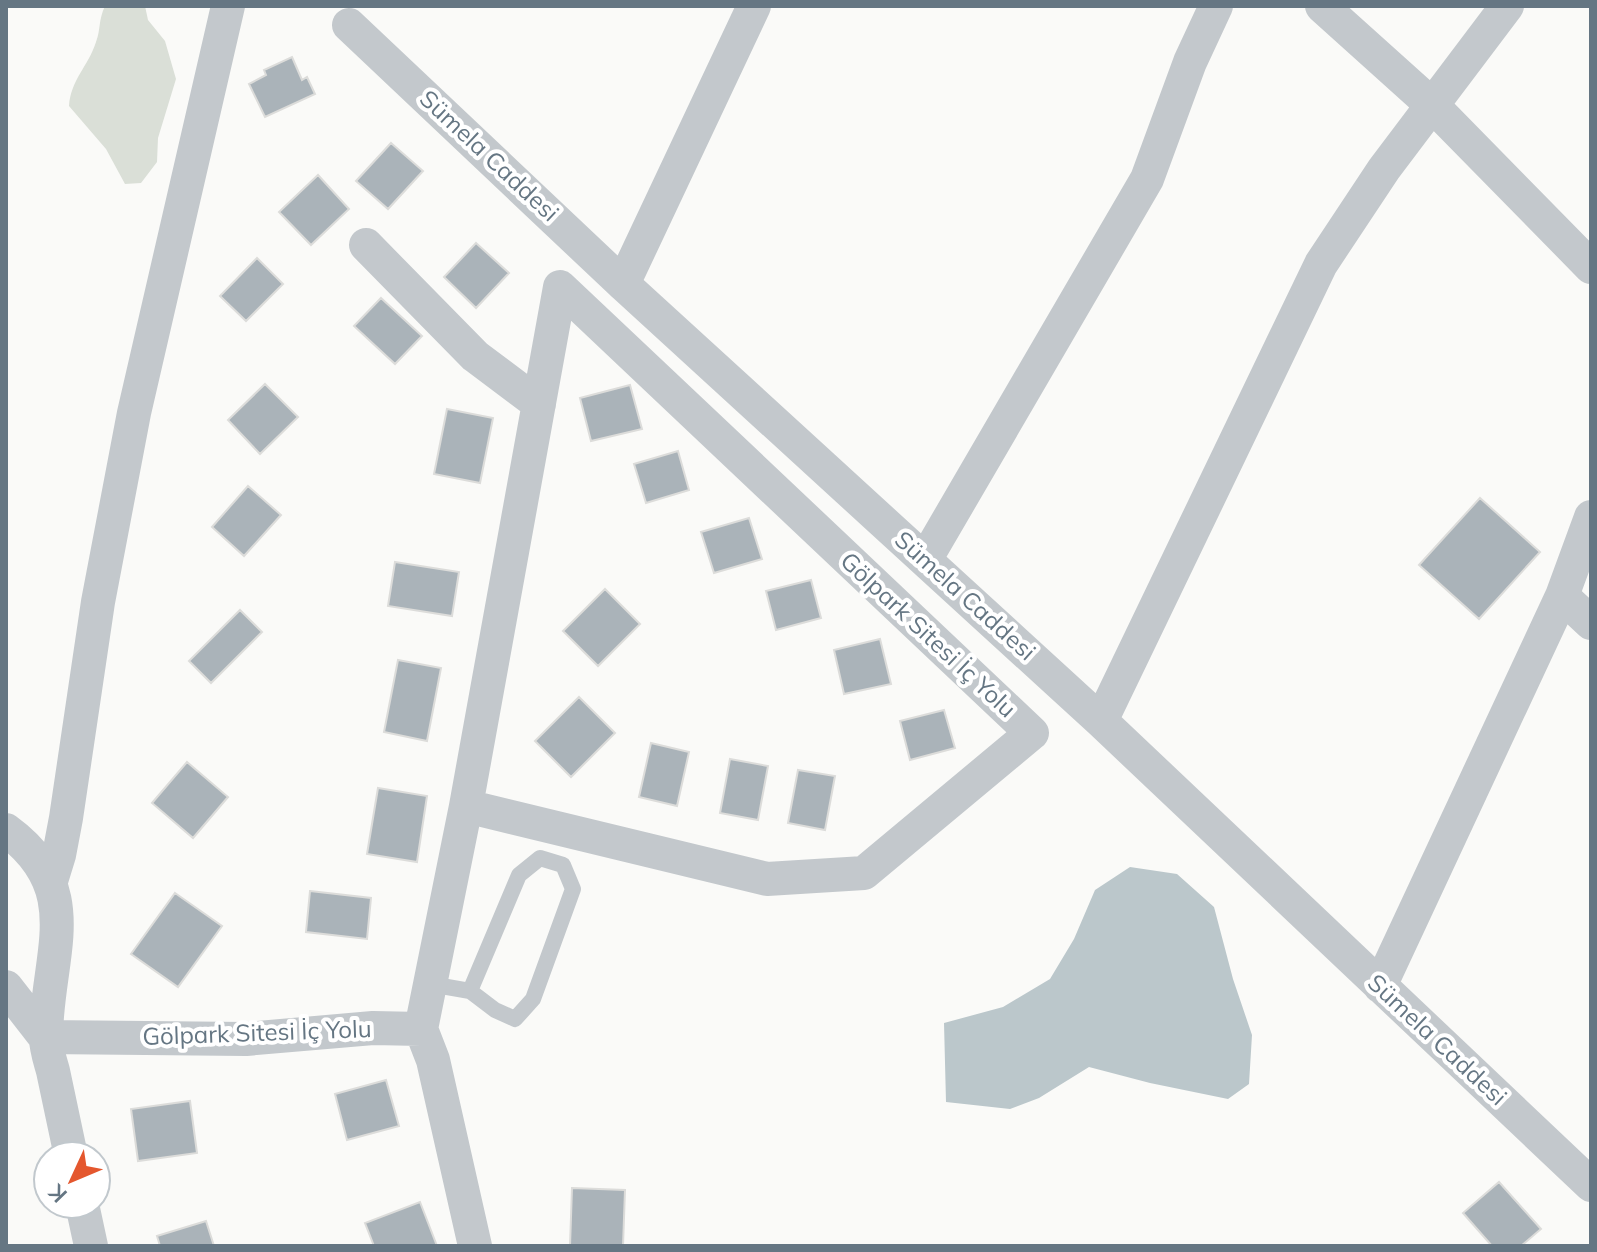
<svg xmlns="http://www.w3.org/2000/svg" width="1597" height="1252" viewBox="0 0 1597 1252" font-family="Mulish,sans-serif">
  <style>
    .green { fill: #dadfd7 }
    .water { fill: #bbc7cb }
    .building { fill: #aab3b9; stroke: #dcdcda; stroke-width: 2 }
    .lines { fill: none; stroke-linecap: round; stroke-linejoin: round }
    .service { stroke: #c3c8cc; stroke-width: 16 }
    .minor { stroke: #c3c8cc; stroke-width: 34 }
    .labels { text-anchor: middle; stroke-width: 8; stroke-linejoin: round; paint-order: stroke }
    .street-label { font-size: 24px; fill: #657683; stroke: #fff }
  </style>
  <rect width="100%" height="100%" fill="#fafaf8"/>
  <path class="green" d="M105,6H145L148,20L165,41L176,79L158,138L157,162L141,183L125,184L106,149L69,106C71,79 88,67 96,42C101,29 98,21 105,6Z"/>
  <path class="water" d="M1130,867L1177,874L1214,907L1233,979L1252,1035L1249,1084L1228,1099L1150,1083L1089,1067L1039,1098L1010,1109L946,1102L944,1023L1003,1007L1050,979L1074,939L1095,890Z"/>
  <path class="building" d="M292,57L302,80L307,77L315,94L265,117L249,84L266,75L264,70Z
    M391,143L423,171L388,209L356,181Z
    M318,175L349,209L311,245L279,212Z
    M476,243L509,273L476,308L444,277Z
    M257,258L283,284L246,321L220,296Z
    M381,298L422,336L395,364L354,326Z
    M265,384L298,417L260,454L228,420Z
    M630,385L642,429L591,441L580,398Z
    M447,409L493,418L480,483L434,474Z
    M678,451L689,490L646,503L634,464Z
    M248,486L281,515L244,556L212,527Z
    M1480,498L1540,552L1479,619L1419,565Z
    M749,518L762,559L714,573L701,532Z
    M395,562L459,572L452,616L388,606Z
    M811,580L821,618L776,630L766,591Z
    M605,589L640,624L598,666L563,631Z
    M240,610L262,632L211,683L189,661Z
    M880,639L891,684L844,694L834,650Z
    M398,660L441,668L427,741L384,732Z
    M579,697L615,733L571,777L535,741Z
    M944,710L955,748L910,760L900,721Z
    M651,743L689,752L677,806L639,797Z
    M730,759L768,766L758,820L720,813Z
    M187,762L228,797L193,838L152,803Z
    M798,770L835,776L825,830L788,823Z
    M378,788L427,796L417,862L367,854Z
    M310,891L371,898L367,939L306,932Z
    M175,893L222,926L178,987L131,954Z
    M386,1080L399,1126L347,1140L335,1094Z
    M190,1101L197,1153L138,1161L131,1109Z
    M1499,1182L1541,1229L1521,1246H1492L1463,1213Z
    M572,1188L625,1190L623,1246H570Z
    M420,1202L437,1246H374L365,1223Z
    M206,1221L214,1246H160L157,1236Z"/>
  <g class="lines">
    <path class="service" d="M430,984L470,991L495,1010L515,1019L533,999L573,889L563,865L540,858L519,875L470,991"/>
    <path class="minor" d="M1322,6L1432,105L1591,267
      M349,25L623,284L1101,721L1591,1185
      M366,245L475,356L539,404
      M623,284L754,6
      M925,560L1147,179L1190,62L1216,6
      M1562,596L1591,623
      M1101,721L1321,264L1384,169L1507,6
      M6,830C87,889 47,954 46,1035C45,1046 50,1060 53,1071C59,1099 65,1128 71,1156
      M51,881L59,855L66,818L98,602L134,413L228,6
      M1380,986L1562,596L1591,517
      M6,987L45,1037
      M421,1029L466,806L560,287L1032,733L864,873L767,879L466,806
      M45,1037L246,1039L373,1028L421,1029L433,1060L475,1246
      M82,1204L91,1246"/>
  </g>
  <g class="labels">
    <g class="street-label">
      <text transform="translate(489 156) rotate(43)" y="8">Sümela Caddesi</text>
      <text transform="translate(965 596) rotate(42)" y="8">Sümela Caddesi</text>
      <text transform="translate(928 635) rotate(43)" y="8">Gölpark Sitesi İç Yolu</text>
      <text transform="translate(257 1033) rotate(-2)" y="8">Gölpark Sitesi İç Yolu</text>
      <text transform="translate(1437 1040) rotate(43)" y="8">Sümela Caddesi</text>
    </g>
  </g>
  <rect width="1597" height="1252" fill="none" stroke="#657683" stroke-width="16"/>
  <g transform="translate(72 1180) rotate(226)"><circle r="38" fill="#ffffff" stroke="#c1c8cd" stroke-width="2"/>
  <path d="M0-6L14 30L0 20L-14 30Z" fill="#e4572e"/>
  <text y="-12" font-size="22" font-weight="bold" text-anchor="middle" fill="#657683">K</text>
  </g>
</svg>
